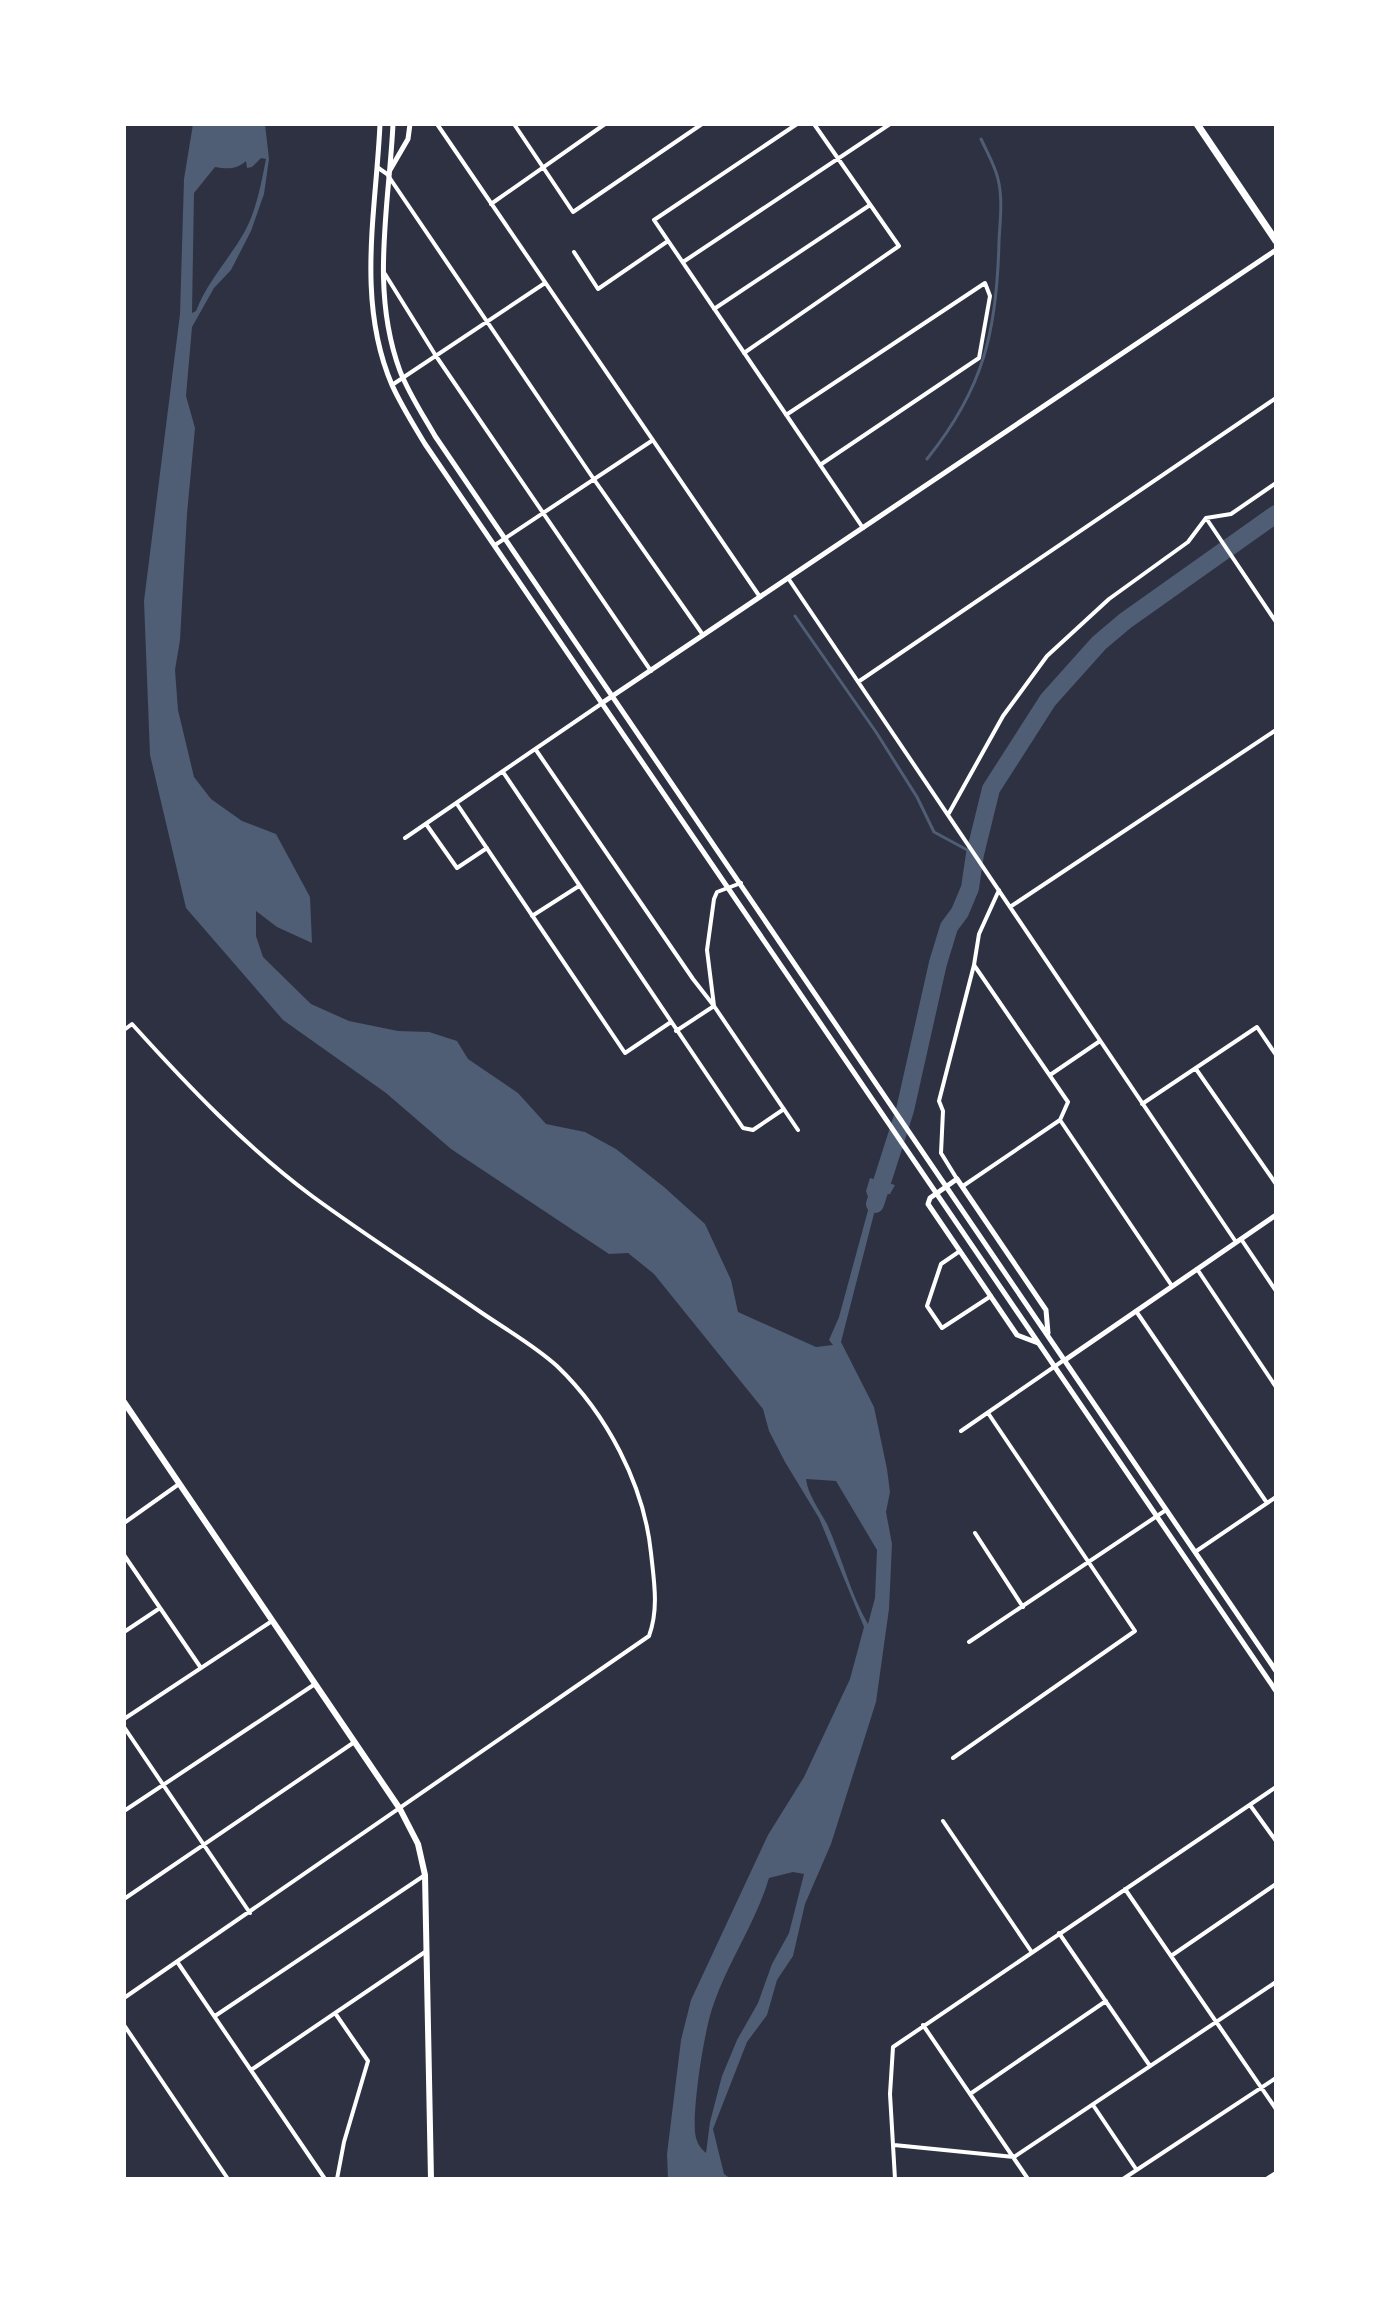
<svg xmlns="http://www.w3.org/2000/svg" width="1400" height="2303" viewBox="0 0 1400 2303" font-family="'DejaVu Sans',sans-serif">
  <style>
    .water { fill: #4f5d75; fill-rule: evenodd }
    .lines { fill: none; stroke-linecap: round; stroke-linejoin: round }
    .stream { stroke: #4f5d75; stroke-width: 3 }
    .river { stroke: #4f5d75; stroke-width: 18 }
    .minor { stroke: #fff; stroke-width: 4 }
    .tertiary { stroke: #fff; stroke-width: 5 }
    .secondary { stroke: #fff; stroke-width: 6 }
    .primary { stroke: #fff; stroke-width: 6 }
    .trunk { stroke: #fff; stroke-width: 7 }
  </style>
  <rect width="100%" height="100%" fill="#2d3142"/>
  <path class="water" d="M193,124H265L269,159L264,194L251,231L231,270L214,288L192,327L186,396L195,428L187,514L180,640L175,670L178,710L194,777L211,799L242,821L276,834L310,897L312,943L277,927L256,911V936L263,957L311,1004L349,1021L398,1031L429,1032L457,1041L468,1059L518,1093L546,1124L585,1132L616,1149L664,1187L705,1224L731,1280L738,1312L816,1347L833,1345L829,1340L839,1317L870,1203L866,1191L870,1178L895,1185L890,1194L882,1195L877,1202L841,1342L874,1407L887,1469L890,1492L886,1512L892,1544L889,1609L876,1702L831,1844L805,1904L793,1956L777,1980L767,2015L747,2042L713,2129L724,2174L731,2179H668L667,2154L681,2040L691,2000L768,1835L804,1777L850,1679L864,1627L819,1518L785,1462L769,1431L763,1409L654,1274L628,1253L609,1254L451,1149L386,1093L283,1020L186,908L150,755L144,601L180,314L184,179ZM261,158L266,159C261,184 257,208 245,231C230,258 207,282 196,311L192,313L194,193L215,167C227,169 236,170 246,161L247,168L252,167ZM806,1479L836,1481L877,1550L875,1598L868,1624C850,1593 842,1557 827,1524C819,1509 808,1495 806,1479ZM793,1872L804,1874L789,1933L772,1964L758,2003L737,2040L722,2076L710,2122L706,2153C700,2148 696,2142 695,2132C693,2104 704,2030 714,2003C729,1960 756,1922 769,1878Z"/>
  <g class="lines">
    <path class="stream" d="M927,459C984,388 997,331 999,241C1000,221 1003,199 998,179C995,166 987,152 981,139
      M795,616L876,732L917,797L934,832L971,852"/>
    <path class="river" d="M875,1204L905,1110L938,963L949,927L960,912L970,888L975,854L991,789L1048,700L1099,643L1125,621L1276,514"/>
    <path class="minor" d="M437,124L760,597
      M514,124L573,212L702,124
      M797,124L654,220L863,528
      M377,167L387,174L593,478L703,635
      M491,204L605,124
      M574,252L598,289L668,241
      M683,262L890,124
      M385,274L436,356L651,671
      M714,309L870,205
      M744,353L899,246L814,124
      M392,385L545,283
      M786,415L985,283L990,296L979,358L820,465
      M1206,518L1276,622
      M495,545L653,440
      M788,578L1236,1242
      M858,682L1276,398
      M536,750L693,979L714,1006L676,1031
      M503,772L743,1128L753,1130L784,1109
      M457,804L625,1053L671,1022
      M949,813L1003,716L1047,656L1109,599L1188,542L1206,518L1231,514L1276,483
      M426,824L457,868L487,848
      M405,838L601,704
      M741,883L717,892L714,899L707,950L714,1006L798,1130
      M999,890L979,934L974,965L1068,1102L1060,1120
      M1010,907L1276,730
      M532,916L579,886
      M124,1030L132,1024C188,1086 245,1146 312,1196C368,1237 426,1274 482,1313C507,1330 535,1346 557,1366C606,1413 644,1484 651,1553C654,1581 659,1609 649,1636L124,1998
      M1196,1069L1276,1184
      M1050,1075L1100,1041
      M1142,1104L1257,1027L1276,1055
      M957,1179L941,1153L943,1111L939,1101L974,965
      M963,1186L1060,1120L1172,1286
      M1241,1239L1276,1291
      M960,1251L941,1264L927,1306L942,1328L991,1296
      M1197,1269L1276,1387
      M1136,1311L1267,1503
      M961,1431L1064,1360
      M124,1523L179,1484
      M975,1533L1023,1607
      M1195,1552L1276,1497
      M124,1555L201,1668
      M124,1632L160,1608
      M969,1642L1166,1510
      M124,1719L272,1621
      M124,1727L250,1913
      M953,1758L1135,1631L988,1413
      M1250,1805L1276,1841
      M124,1811L315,1684
      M943,1821L1031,1951
      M1125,1889L1276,2109
      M124,1899L353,1743
      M1059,1933L1150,2066
      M1171,1956L1276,1884
      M178,1963L325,2179
      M335,2013L368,2061L344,2142L337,2179
      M215,2016L425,1875
      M124,2025L228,2179
      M923,2025L1028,2179
      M251,2070L425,1952
      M970,2094L1106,2001
      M1093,2105L1136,2169
      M894,2145L1014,2157L1276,1982
      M895,2179L890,2094L893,2047L1276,1787
      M1123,2179L1276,2078"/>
    <path class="tertiary" d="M380,124C376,212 356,301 392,385C401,405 413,424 425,444L1276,1691
      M393,124C389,207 370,290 400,371C409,394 423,415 435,436L1276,1671
      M390,170L408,139L410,124
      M602,703L1276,250
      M1038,1343L1017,1335L928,1204L930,1198L957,1179L1046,1310L1048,1333
      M1065,1360L1276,1215"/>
    <path class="secondary" d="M124,1402L400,1809L418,1844L425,1875L431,2179"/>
    <path class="primary" d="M1268,2179L1276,2174"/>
    <path class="trunk" d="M1197,124L1276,241"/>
  </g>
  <rect width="1400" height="2303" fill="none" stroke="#ffffff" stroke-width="252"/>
</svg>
